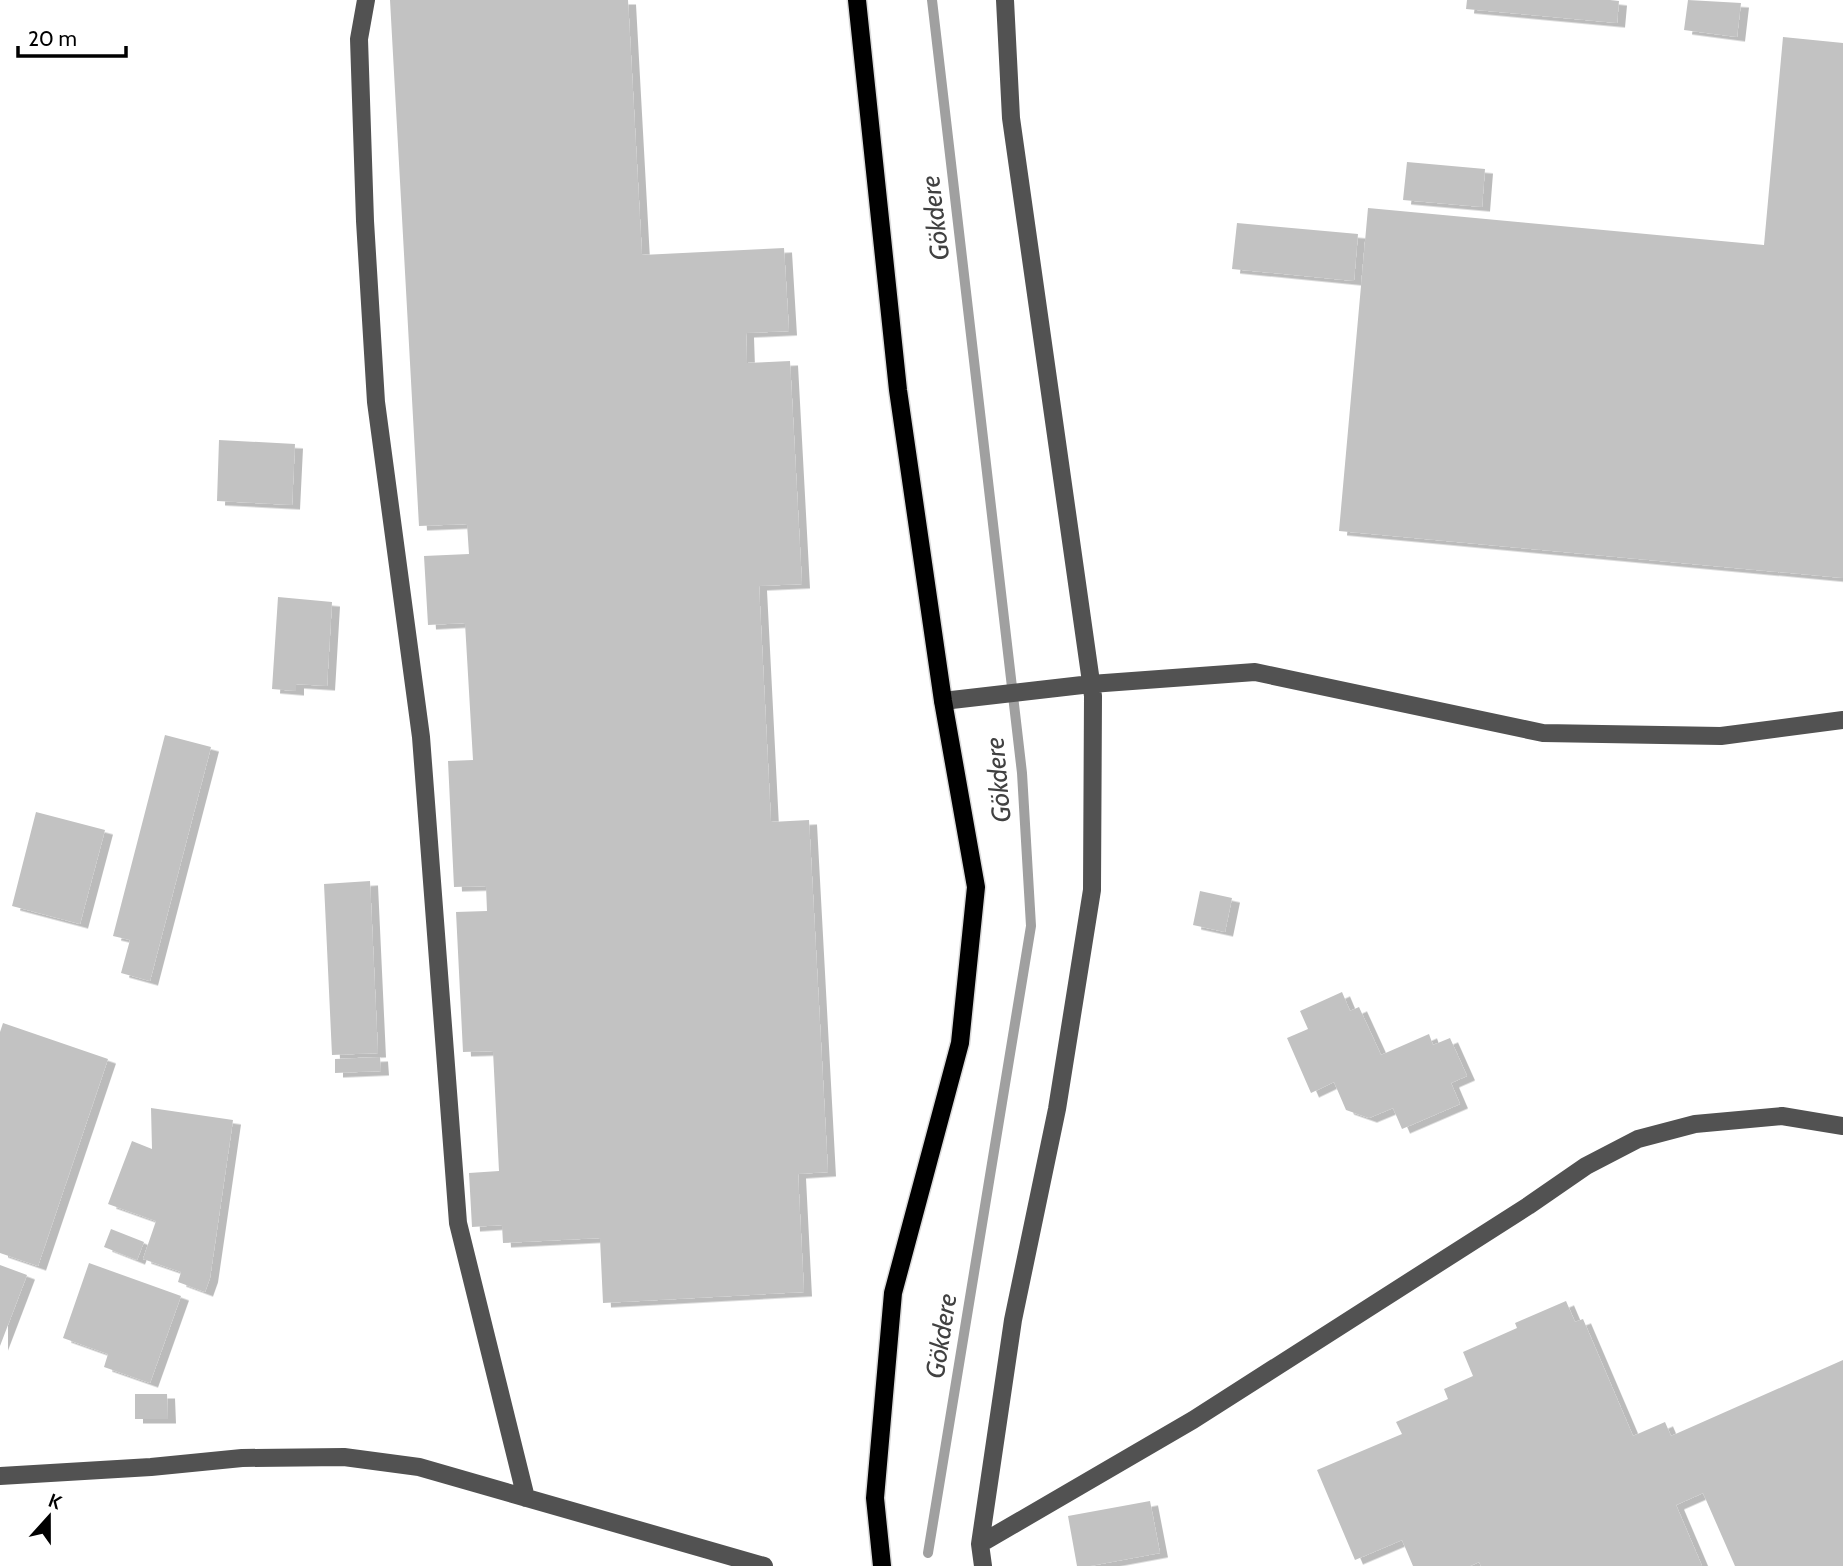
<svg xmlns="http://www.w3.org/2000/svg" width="1843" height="1566" viewBox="0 0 1843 1566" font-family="Cabin,sans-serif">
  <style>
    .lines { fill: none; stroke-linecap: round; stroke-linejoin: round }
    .stream { stroke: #a0a0a0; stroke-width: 10 }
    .building { fill: #c2c2c2; filter: url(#shadow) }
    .major-casing { stroke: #dbdbdb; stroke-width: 21 }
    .minor { stroke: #525252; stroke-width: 18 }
    .major { stroke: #000; stroke-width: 18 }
    .labels { text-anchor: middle; stroke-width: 5; stroke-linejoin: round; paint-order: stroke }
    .water-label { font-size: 26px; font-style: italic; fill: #414141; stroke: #fff }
  </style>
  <defs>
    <filter id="shadow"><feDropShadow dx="8" dy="4.5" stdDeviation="0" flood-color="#0004"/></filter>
  </defs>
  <rect width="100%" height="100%" fill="#fff"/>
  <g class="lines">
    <path class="stream" d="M928,1553L1031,926L1022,773L932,0"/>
  </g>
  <path class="building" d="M390,0H628L642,255L784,248L789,331L746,333L747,363L790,361L802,584L759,586L771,822L809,820L828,1172L798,1174L804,1292L603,1303L600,1238L503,1243L502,1225L472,1227L469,1173L499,1171L493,1051L463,1052L456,912L487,911L486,886L454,887L448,761L473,760L465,623L428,625L424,556L469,554L467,524L419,526Z
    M1467,0H1610L1619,1L1617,23L1466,9Z
    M1688,0L1741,3L1737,37L1684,30Z
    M1783,37L1843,43V578L1339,531L1368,208L1764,245Z
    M1407,162L1485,169L1482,207L1403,200Z
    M1237,223L1358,234L1354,281L1232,269Z
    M219,440L295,444L292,505L217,501Z
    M278,597L332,602L327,686L296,684V691L272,689Z
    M165,735L211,747L150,981L121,973L130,940L113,936Z
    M36,812L105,830L80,924L12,906Z
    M370,881L378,1053L332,1055L324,884Z
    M1200,891L1232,898L1225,932L1193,925Z
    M1342,992L1350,1011L1359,1007L1381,1055L1429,1034L1433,1045L1450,1038L1467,1076L1451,1083L1460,1104L1402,1129L1393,1108L1369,1118L1346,1110L1334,1082L1311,1093L1287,1038L1308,1029L1300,1011Z
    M3,1023L108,1059L38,1266L0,1253V1032Z
    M380,1057L381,1071L335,1073V1059Z
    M151,1108L233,1120L210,1278L205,1292L178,1282L181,1272L143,1259L156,1221L108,1204L132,1141L152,1149Z
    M111,1229L144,1242L137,1260L104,1247Z
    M89,1263L181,1296L150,1383L104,1367L108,1354L63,1338Z
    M0,1265L27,1275L0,1346Z
    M1566,1301L1575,1322L1583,1319L1633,1436L1665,1422L1671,1436L1843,1360V1566H1735L1703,1493L1676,1505L1702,1566H1481L1479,1562L1470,1566H1413L1402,1540L1355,1560L1317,1470L1402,1434L1396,1422L1448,1399L1444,1389L1473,1376L1463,1352L1517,1328L1515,1323Z
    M135,1394H167L168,1419H135Z
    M1150,1501L1160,1553L1090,1566H1077L1068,1516Z"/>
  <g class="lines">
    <defs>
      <path id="major" d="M857,0L898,390L943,701L976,887L960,1043L893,1293L875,1498L882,1566"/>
    </defs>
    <use href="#major" class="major-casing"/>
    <path class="minor" d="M366,0L359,39L365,221L376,402L421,737L458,1223L526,1498
      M943,701L1091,684L1255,672L1543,733L1721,736L1843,720
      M0,1476L151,1467L242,1458L344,1457L419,1467L764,1566
      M980,1544L1193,1420L1528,1206L1586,1166L1638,1139L1695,1124L1782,1116L1843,1126
      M983,1566L980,1544L1013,1320L1057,1109L1092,890L1093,696L1011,118L1005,0"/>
    <use href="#major" class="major"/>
  </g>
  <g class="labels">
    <g class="water-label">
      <text transform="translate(935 218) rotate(-97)" y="9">Gökdere</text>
      <text transform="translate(998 780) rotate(-95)" y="9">Gökdere</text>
      <text transform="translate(941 1336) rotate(-81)" y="9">Gökdere</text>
    </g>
  </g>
  <g transform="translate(49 1517) rotate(21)" stroke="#ffffff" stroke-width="5" paint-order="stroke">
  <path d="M0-5L12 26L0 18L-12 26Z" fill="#000000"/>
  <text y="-10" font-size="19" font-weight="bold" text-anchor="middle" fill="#000000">K</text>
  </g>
  <path d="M18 46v10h108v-10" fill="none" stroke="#000000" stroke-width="3.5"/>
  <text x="28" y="46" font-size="21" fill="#000000" stroke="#ffffff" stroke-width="5" paint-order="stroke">20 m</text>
</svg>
